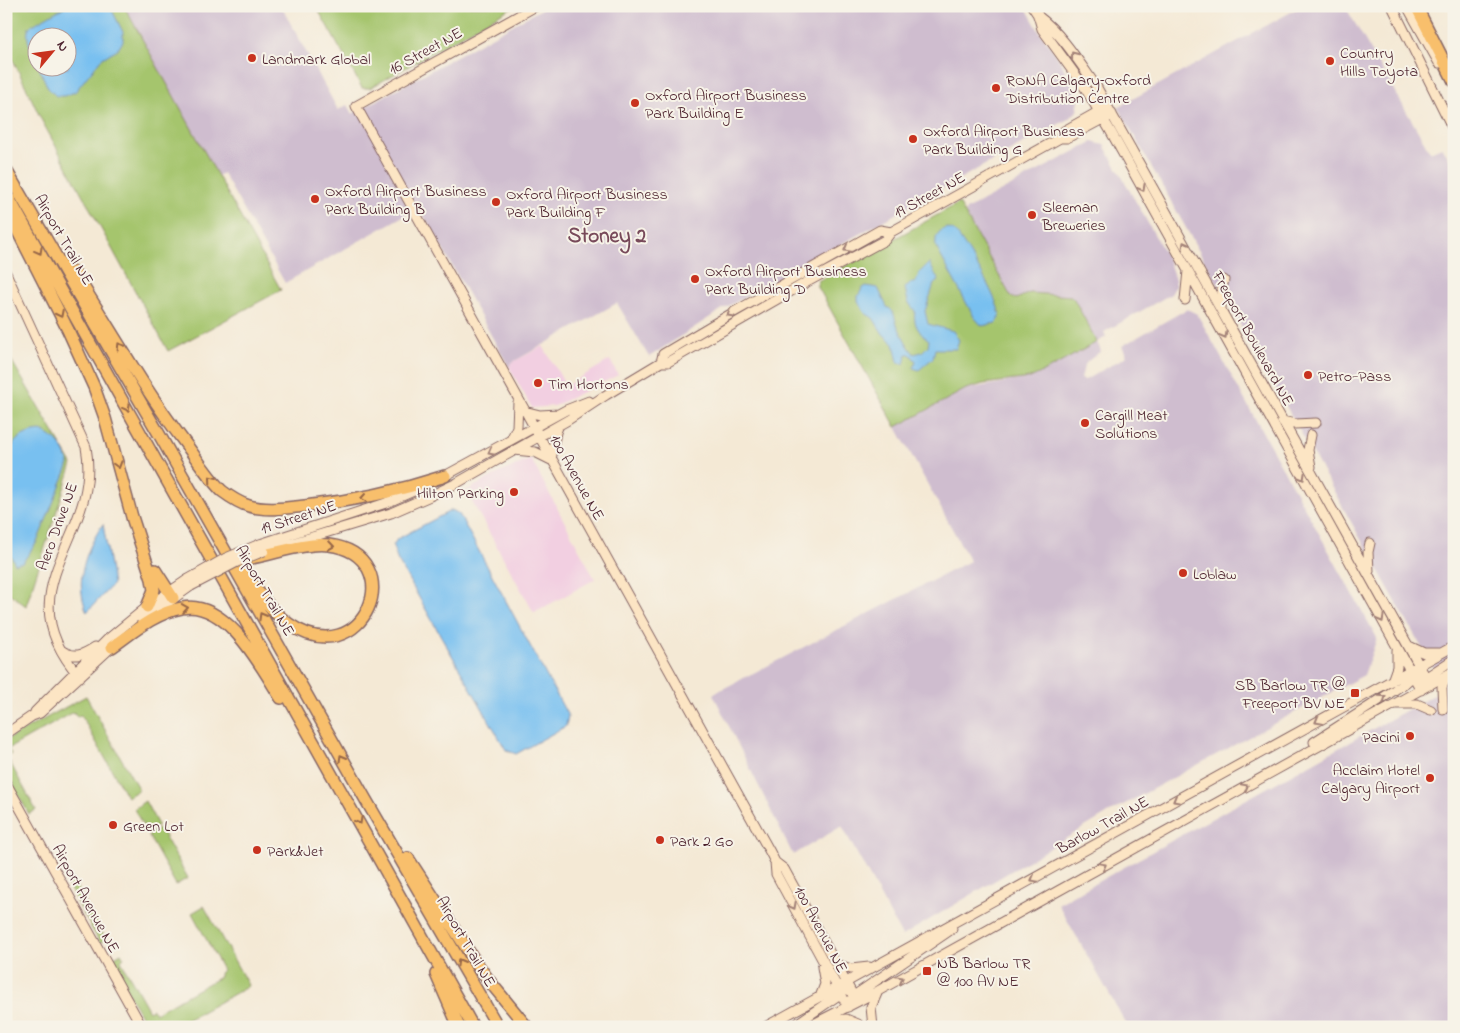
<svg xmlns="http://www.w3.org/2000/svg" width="1460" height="1033" viewBox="0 0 1460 1033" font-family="'Indie Flower',sans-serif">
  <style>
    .built { fill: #f2cfe1 }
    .industrial { fill: #cfbdcf }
    .green { fill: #a5c56d; stroke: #78724c; fill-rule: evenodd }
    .water { fill: #78c0f0; stroke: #61708e }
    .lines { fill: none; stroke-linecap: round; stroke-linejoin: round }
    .secondary-casing { stroke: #866666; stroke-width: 11 }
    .highway-casing { stroke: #866666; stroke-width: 14 }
    .secondary { stroke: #fce5c4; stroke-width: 9 }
    .highway { stroke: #f8bf6c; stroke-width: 11 }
    .secondary-bridge-casing { stroke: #866666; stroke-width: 11; stroke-linecap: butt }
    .secondary-bridge { stroke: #fce5c4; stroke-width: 9 }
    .oneway { stroke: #a38278 }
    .oneway2 { stroke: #986748 }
    .poi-dot { fill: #c8321e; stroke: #f7f3e8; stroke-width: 2 }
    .labels { text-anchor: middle; stroke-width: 4; stroke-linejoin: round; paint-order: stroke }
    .street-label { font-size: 16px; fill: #4a1f2b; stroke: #f7f3e8 }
    .poi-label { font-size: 16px; fill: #4a1f2b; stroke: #f7f3e8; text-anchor: start }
    .district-label { font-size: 21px; font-weight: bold; fill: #784a5a; stroke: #f7f3e8 }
  </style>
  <rect width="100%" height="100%" fill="#f7f3e8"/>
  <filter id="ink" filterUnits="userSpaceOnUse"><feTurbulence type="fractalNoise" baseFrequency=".02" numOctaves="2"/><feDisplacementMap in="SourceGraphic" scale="10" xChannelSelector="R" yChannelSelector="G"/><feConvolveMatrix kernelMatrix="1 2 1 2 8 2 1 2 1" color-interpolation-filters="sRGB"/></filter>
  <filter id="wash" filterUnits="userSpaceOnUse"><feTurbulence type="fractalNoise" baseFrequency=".0096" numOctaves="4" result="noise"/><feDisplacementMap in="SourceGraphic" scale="20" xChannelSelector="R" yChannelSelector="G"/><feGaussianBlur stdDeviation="1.12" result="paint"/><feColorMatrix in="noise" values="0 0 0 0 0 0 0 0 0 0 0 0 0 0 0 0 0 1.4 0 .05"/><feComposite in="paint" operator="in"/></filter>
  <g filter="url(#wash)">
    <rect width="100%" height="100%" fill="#f4e9d5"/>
    <path class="built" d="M543,346L566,386L610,360L618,375L554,406L532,408L509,367L511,363Z
      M531,459L595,579L534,613L466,491L501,472Z"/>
    <path class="industrial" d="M124,6H281L338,110L347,105L352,114L547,6H1025L1039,31L1058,58L1078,95L1079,101L1077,111L1070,118L721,310L649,357L617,303L511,363L509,367L419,207L285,283L223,173L218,176Z
      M1302,6H1345L1430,152L1442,147L1454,167V1027H1128L1058,904L1445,689L1118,107Z
      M1092,142L1104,145L1167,257L1175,279V287L1171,294L1104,332L1106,337L1097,342L1101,351L1088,361L1084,366L1081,379L1085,380L1127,356L1122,346L1187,309L1197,314L1377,638L1364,675L1110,812L902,936L842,826L793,855L713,694L970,561L896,427L966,389L1030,378L1071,296L1030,293L1016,299L1011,297L966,216V210Z"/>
    <path class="green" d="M6,6H124L281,290L168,351L42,121L6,45ZM38,38H68V68H38Z
      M316,6H514L370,88H362Z
      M959,203L1011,297L1016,299L1030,293L1071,296L1074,299L1097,342L1049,369L1030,378L983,384L966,389L896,427L818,287V281Z
      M6,351L72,464L26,606L6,591Z
      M86,696L139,790L127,797L81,715L77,717L74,712L8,749L11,754L7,757L36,810L29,814L6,774V740Z
      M145,801L158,825L146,831L134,809Z
      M160,828L188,878L176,885L148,835Z
      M71,877L106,939L100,943L65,880Z
      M204,906L248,985L247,987L174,1027H147L112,964V959L121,953L124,958L121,961L149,1011L153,1009L155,1013L220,977L219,973L223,970L192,913Z"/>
    <path class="water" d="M66,6H110L123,32V41L119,48L101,59L75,92L64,96H56L48,88L39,68H68V38H38L37,63C33,51 24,39 29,27Z
      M946,228L953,230L957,234C970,252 997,296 1000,316L996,323L982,326L974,317L936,247C935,236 937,232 946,228Z
      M929,263L939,281L934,284L925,311L928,324L953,331L959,340L956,349H935L933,358L919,370L913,368L916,361L910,354H907L904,364L898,362L894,344L883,334L873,318L865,313L858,302V296L862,289L866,286L878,288L887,307C896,311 894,319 898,327C903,336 907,346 914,354L922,352L928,346L929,340C918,332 913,324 915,311L908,302L905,288L910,283H915L920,272Z
      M41,431C56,437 65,448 69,464L37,542L23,562L15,564L11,556L6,557C6,533 0,461 14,443C22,434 30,432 41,431Z
      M452,510L459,514L568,716L566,726L516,754L506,750L397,559L393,546L397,539Z
      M103,524L113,584L87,612C74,581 85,551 103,524Z"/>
  </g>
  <g filter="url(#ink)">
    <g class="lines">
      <defs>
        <path id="secondary" d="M536,6L356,106L770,852L775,862L776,874L848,1007
          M1032,6L1038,15L1042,29L1085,88L1111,132L1421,690
          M1392,6L1454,131
          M1407,6L1439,63
          M1038,16C1062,34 1079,62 1096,86L1430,685
          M1060,138L1064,131L1103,109
          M6,273L86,447C103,538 0,586 80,677
          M1185,300L1188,271
          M1221,309L1222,288L1224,280
          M661,362L663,354L734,312L880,230L891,232
          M524,411L540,415L558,414
          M1282,421L1295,424L1316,423
          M511,440L517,427L518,402
          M514,450L535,452L551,460
          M551,460L556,432L559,425
          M1311,467L1308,450L1311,435
          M441,478L566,410L589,401
          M260,544L386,503L425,486
          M269,550L391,513L430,496L457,483L568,420L606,395L661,362H668L807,282L885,240L891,232L1060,138H1067L1112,114
          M1369,571L1368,552L1370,543
          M142,621L191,586
          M1409,646L1424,653H1439
          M61,650C74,659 83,655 95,647
          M1422,680L1454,659
          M1392,681L1397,667V650
          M1396,704H1417L1431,710
          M1443,709L1442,687L1448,675
          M35,712L108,639L147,607L187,580
          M6,734L32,716L40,713L115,644
          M1314,742L1378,701L1405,683L1417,673
          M6,783L142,1027
          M775,862L784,869L856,1001
          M836,964L851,969L869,967
          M820,997L825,984L822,967
          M848,1007L851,1000L858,993L952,929
          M826,1022L846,1019L858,1024
          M765,1027L1454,646
          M792,1027L843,992
          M808,1027L878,991L1454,671
          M873,1027L871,1007L878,991"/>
        <path id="highway" d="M1416,6L1454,81
          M6,170L159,434L366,800L498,1027
          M6,193L473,1027
          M6,208L68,330L94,387L105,418L132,517L152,579L154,590L147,607
          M74,272C110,329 144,389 185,443C197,459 208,477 222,491C230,497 239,503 249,506C267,511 286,508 305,506C353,501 399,491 445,476
          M240,562C253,585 267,609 289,624C364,676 412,556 329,545C306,542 274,554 251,558
          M155,570L173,598
          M112,647C133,632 157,612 182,608C226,599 261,666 281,698
          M408,858L473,958L490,982L527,1027
          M436,974L459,1027"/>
      </defs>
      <use href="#secondary" class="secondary-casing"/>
      <use href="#highway" class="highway-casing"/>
      <use href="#secondary" class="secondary"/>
      <use href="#highway" class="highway"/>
      <defs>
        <path id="secondary-bridge" d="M187,580L226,558L260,544
          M191,586L237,562L264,551"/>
      </defs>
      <use href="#secondary-bridge" class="secondary-bridge-casing"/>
      <use href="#secondary-bridge" class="secondary-bridge"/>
    </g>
    <defs><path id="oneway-chevron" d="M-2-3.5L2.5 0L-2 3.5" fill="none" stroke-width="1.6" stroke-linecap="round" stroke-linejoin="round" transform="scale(1.25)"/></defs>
    <g class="oneway">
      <use href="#oneway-chevron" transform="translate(1074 55) rotate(-128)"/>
      <use href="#oneway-chevron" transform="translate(1142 188) rotate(61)"/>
      <use href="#oneway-chevron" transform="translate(1185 245) rotate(-119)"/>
      <use href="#oneway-chevron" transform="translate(847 249) rotate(151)"/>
      <use href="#oneway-chevron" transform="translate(730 314) rotate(149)"/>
      <use href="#oneway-chevron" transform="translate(1224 335) rotate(61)"/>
      <use href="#oneway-chevron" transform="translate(491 452) rotate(152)"/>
      <use href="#oneway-chevron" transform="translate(1302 477) rotate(61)"/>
      <use href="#oneway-chevron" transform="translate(1381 619) rotate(61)"/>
      <use href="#oneway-chevron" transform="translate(1383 698) rotate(-34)"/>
      <use href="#oneway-chevron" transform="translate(1318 721) rotate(151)"/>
      <use href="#oneway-chevron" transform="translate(1245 787) rotate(-29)"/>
      <use href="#oneway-chevron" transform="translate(1176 800) rotate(151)"/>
      <use href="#oneway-chevron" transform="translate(1103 866) rotate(-29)"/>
      <use href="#oneway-chevron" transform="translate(1034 879) rotate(151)"/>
      <use href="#oneway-chevron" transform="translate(793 906) rotate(62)"/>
      <use href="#oneway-chevron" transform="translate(900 979) rotate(-29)"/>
    </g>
    <g class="oneway2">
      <use href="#oneway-chevron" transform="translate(39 251) rotate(61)"/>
      <use href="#oneway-chevron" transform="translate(60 314) rotate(63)"/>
      <use href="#oneway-chevron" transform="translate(120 346) rotate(-122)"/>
      <use href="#oneway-chevron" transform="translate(127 408) rotate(61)"/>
      <use href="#oneway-chevron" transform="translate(118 465) rotate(74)"/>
      <use href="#oneway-chevron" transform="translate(212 479) rotate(-130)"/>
      <use href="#oneway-chevron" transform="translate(364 498) rotate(170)"/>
      <use href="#oneway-chevron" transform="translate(331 546) rotate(8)"/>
      <use href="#oneway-chevron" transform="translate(185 608) rotate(-9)"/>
      <use href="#oneway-chevron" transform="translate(262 616) rotate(-120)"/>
      <use href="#oneway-chevron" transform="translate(342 758) rotate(-120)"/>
      <use href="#oneway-chevron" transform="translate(359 821) rotate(61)"/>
      <use href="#oneway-chevron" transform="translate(460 962) rotate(-120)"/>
    </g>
  </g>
  <g class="poi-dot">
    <circle cx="252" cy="58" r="5"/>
    <circle cx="1330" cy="61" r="5"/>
    <circle cx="996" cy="88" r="5"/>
    <circle cx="635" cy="103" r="5"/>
    <circle cx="913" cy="139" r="5"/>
    <circle cx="315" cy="199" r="5"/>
    <circle cx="496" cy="202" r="5"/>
    <circle cx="1032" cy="215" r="5"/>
    <circle cx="695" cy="279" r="5"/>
    <circle cx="1308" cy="375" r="5"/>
    <circle cx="538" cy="383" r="5"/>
    <circle cx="1085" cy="423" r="5"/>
    <circle cx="514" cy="492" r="5"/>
    <circle cx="1183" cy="573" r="5"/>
    <rect x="1350" y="688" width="10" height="10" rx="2.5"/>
    <circle cx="1410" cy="736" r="5"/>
    <circle cx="1430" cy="778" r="5"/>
    <circle cx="113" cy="825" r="5"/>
    <circle cx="660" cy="840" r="5"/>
    <circle cx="257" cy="850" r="5"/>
    <rect x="922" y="966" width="10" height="10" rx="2.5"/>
  </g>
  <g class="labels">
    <g class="street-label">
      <text transform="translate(425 50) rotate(-29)" y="6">16 Street NE</text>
      <text transform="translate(929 194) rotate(-29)" y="6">19 Street NE</text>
      <text transform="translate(65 239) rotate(60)" y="6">Airport Trail NE</text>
      <text transform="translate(1254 338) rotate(61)" y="6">Freeport Boulevard NE</text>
      <text transform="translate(578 477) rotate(61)" y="6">100 Avenue NE</text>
      <text transform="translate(298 516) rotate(-18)" y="6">19 Street NE</text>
      <text transform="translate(56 526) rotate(-70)" y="6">Aero Drive NE</text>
      <text transform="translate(266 590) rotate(60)" y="6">Airport Trail NE</text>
      <text transform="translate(1102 824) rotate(-29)" y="6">Barlow Trail NE</text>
      <text transform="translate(87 898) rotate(61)" y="6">Airport Avenue NE</text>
      <text transform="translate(822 929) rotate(62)" y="6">100 Avenue NE</text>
      <text transform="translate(467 941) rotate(60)" y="6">Airport Trail NE</text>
    </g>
    <g class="poi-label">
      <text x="1340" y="58">Country<tspan x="1340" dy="18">Hills Toyota</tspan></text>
      <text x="262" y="64">Landmark Global</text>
      <text x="1006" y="85">RONA Calgary–Oxford<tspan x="1006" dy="18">Distribution Centre</tspan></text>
      <text x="645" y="100">Oxford Airport Business<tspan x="645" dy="18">Park Building E</tspan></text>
      <text x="923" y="136">Oxford Airport Business<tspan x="923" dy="18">Park Building G</tspan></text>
      <text x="325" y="196">Oxford Airport Business<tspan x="325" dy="18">Park Building B</tspan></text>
      <text x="506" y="199">Oxford Airport Business<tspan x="506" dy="18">Park Building F</tspan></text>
      <text x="1042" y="212">Sleeman<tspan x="1042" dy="18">Breweries</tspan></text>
      <text x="705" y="276">Oxford Airport Business<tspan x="705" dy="18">Park Building D</tspan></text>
      <text x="1318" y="381">Petro-Pass</text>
      <text x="548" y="389">Tim Hortons</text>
      <text x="1095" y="420">Cargill Meat<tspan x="1095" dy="18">Solutions</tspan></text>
      <text x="504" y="498" text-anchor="end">Hilton Parking</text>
      <text x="1193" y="579">Loblaw</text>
      <text x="1345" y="690" text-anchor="end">SB Barlow TR @<tspan x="1345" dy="18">Freeport BV NE</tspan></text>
      <text x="1400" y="742" text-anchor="end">Pacini</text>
      <text x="1420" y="775" text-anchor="end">Acclaim Hotel<tspan x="1420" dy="18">Calgary Airport</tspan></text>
      <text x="123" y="831">Green Lot</text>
      <text x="670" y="846">Park 2 Go</text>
      <text x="267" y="856">Park&amp;Jet</text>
      <text x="937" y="968">NB Barlow TR<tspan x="937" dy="18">@ 100 AV NE</tspan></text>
    </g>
    <g class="district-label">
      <text x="607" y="242">Stoney 2</text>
    </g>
  </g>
  <rect width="1460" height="1033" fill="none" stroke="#f7f3e8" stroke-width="25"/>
  <g transform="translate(52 52) rotate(61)"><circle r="24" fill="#f7f3e8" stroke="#b29e9c"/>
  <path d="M0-4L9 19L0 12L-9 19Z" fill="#c8321e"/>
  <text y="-8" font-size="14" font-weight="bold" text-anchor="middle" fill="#4a1f2b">N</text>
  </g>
</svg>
